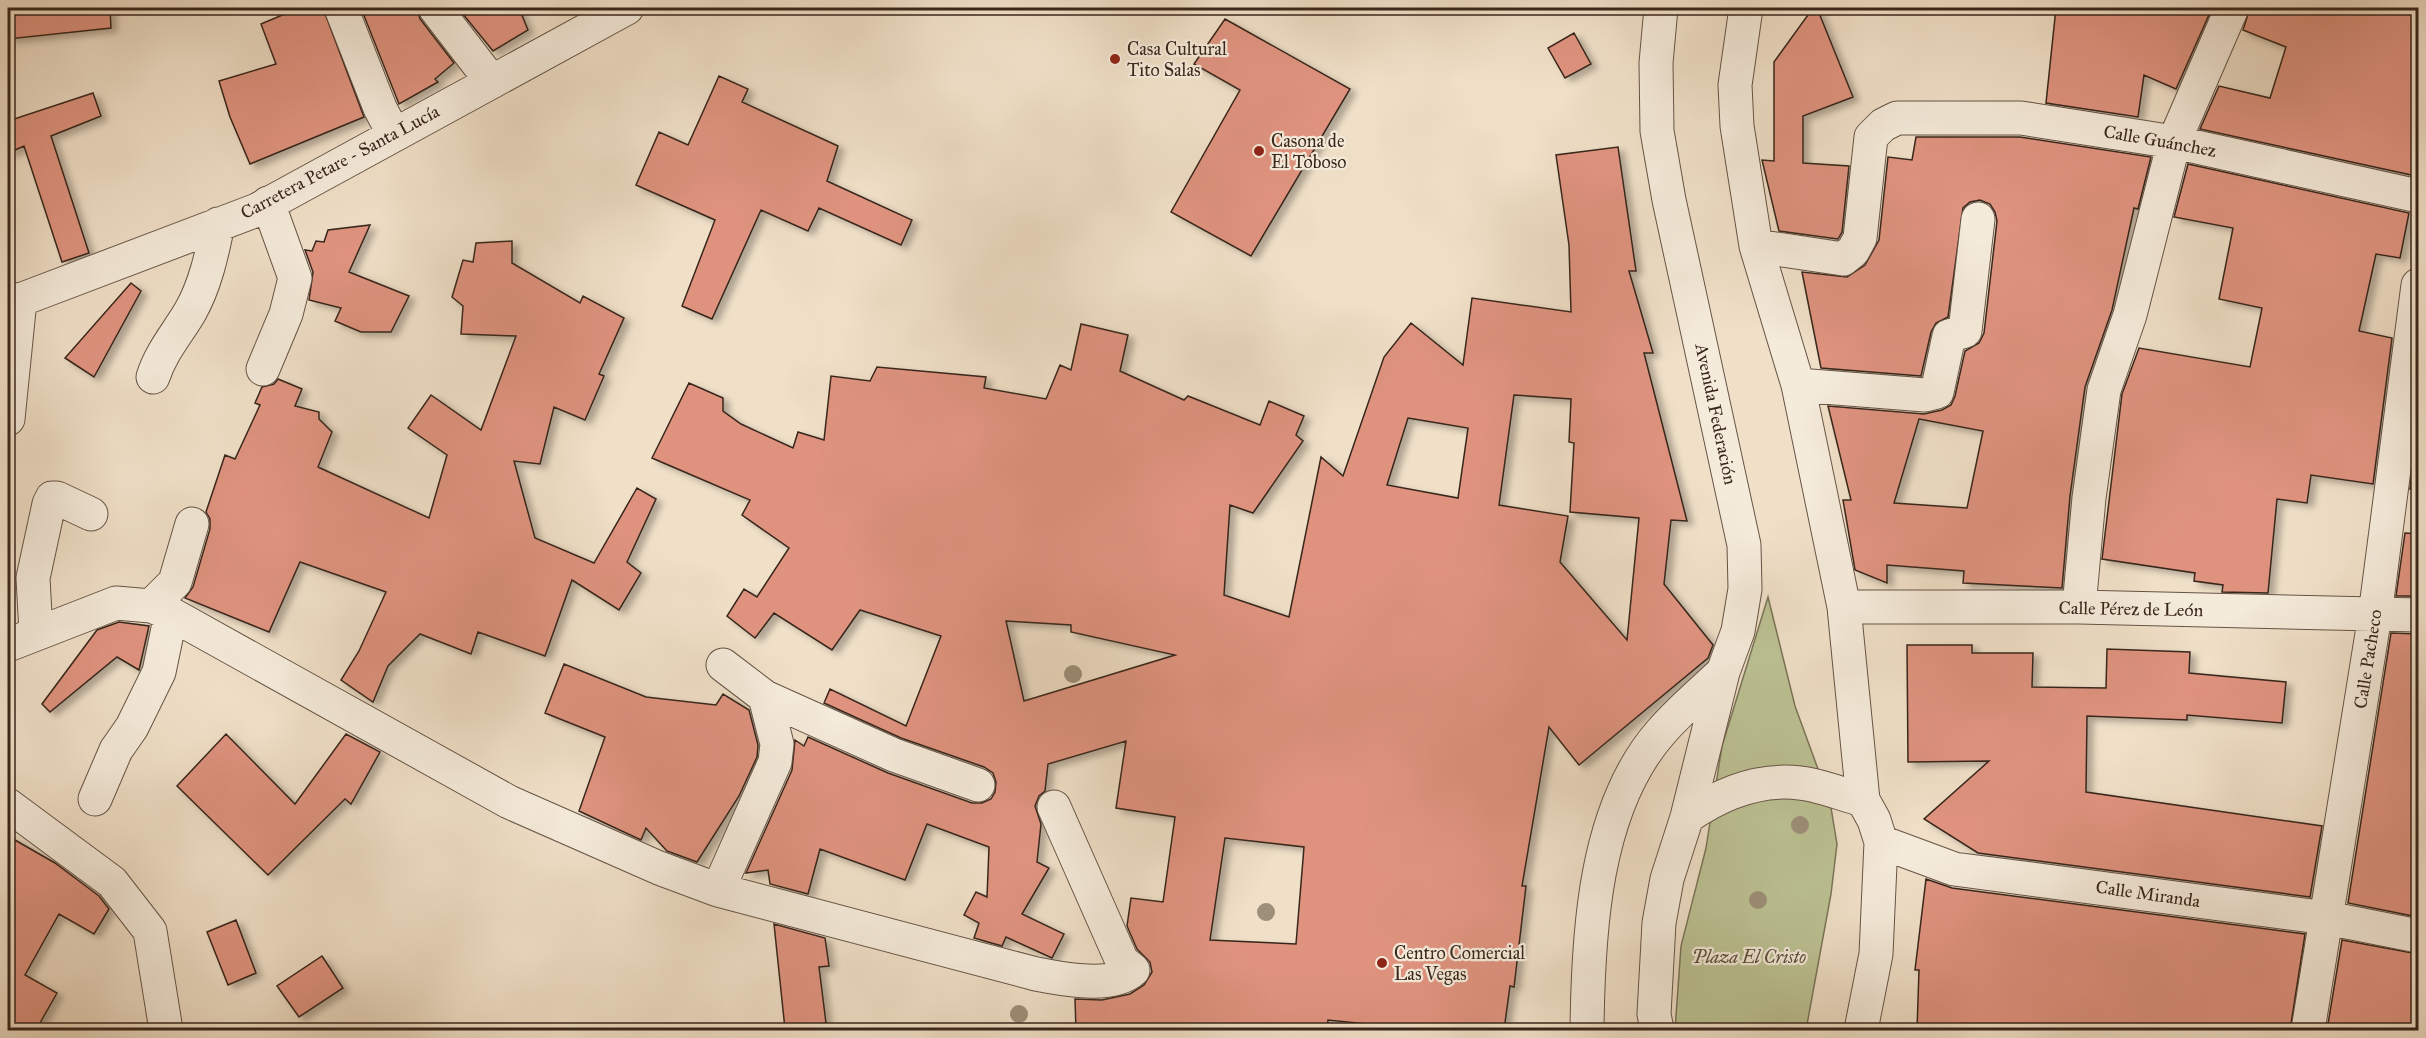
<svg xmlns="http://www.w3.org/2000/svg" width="2426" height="1038" viewBox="0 0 2426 1038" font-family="'IM FELL Great Primer',serif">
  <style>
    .green { fill: #bcc294; stroke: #7a7458; stroke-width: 1.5 }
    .building { fill: #df937f; stroke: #38261b; stroke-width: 1.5; fill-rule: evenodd; filter: url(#shadow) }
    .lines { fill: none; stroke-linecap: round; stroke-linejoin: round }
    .minor-casing { stroke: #665446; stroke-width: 35 }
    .minor { stroke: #f5ebdb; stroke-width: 33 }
    .tree { fill: #9d8f79 }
    .poi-dot { fill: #8f2418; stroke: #f5ebdb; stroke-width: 2 }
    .labels { text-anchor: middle; stroke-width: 4.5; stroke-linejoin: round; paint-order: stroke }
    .poi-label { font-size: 18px; fill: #38261b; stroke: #f5ebdb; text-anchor: start }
    .street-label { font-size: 18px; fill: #38261b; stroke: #f5ebdb }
    .park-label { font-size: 18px; font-style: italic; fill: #594d39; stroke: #f5ebdb }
  </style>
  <defs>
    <filter id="shadow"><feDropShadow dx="6" dy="4" stdDeviation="3" flood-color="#0004"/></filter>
  </defs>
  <rect width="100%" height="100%" fill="#f0e0c8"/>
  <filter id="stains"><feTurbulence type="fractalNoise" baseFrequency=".00333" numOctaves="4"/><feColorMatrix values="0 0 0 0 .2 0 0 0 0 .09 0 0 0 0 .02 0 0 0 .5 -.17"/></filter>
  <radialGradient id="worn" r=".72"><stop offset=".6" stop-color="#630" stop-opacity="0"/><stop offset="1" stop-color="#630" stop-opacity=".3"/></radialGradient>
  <path class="green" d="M1768,597L1795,706L1830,802L1837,844L1831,894L1806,1030H1675L1681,946L1706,848L1722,746Z"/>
  <path class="building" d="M8,8H110L111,28L8,39Z
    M299,8H323L364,117L250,164L230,117L219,81L276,64L261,24Z
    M361,8H417L420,19L454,63L435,79L438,82L399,104Z
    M458,8H519L528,30L493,51Z
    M1813,8H1817L1853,97L1803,116V163L1849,166L1842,232L1838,239L1779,231L1762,160L1774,161V62Z
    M2056,8H2212L2176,89L2144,75L2138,117L2046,103Z
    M2250,8H2418L2416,176L2200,129L2219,86L2270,98L2286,47L2243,30Z
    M1225,19L1350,89L1251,256L1171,212L1240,90L1194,64Z
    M1574,33L1591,64L1565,78L1548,48Z
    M719,76L748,89L742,102L838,146L827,181L912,220L901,245L819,208L808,231L761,210L712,319L682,306L715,220L636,185L659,132L688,145Z
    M93,93L101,116L51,136L89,253L62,262L24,146L8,153V121Z
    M1916,137H2020L2151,157L2138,209L2134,208L2112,310L2085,387L2070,496L2062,588L1963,583L1964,571L1887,565V583L1855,570L1843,500H1851L1828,406L1924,414L1942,410L1951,405L1955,396L1965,351L1979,343L1984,333L1997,221L1995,212L1990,204L1980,200L1970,202L1963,208L1948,317L1936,323L1931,332L1921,376L1821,368L1802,272L1847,277L1865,265L1879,240L1888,157L1912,160ZM1919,419L1983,431L1967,508L1894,503Z
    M1618,147L1636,271H1629L1653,353H1644L1687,521L1671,520L1664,584L1713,645L1708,658L1579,765L1549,727L1522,886H1526L1514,987L1510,986L1504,1030H1396V1027L1328,1020L1327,1030L1293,1027V1030H1076L1075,999L1102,1000L1130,994L1144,985L1152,972L1150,962L1137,949L1127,926L1131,898L1163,902L1175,817L1116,808L1126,741L1048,764L1045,791L1039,796L1035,806L1041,824L1037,862L1049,868L1022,914L1064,934L1052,958L1006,937L1002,946L974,938L979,923L964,915L976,892L987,897L989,847L927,824L905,880L820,849L808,894L770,884L768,870L746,873L792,770L795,740L804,746L808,737L888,773L972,803H982L991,799L995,792L996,782L993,773L984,767L901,738L824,703L830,689L906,726L941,636L860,610L832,650L774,613L755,638L727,616L744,589L757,597L789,548L742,515L750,500L652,458L689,383L723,398V411L741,424L793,448L798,432L824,440L831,376L870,381L877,367L986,377L984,388L1046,399L1060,365L1071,370L1081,324L1128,335L1120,371L1184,400L1188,396L1260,425L1269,401L1304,416L1296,435L1303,441L1253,513L1230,505L1224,595L1289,617L1321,457L1343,476L1384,357L1411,323L1463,365L1472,298L1571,312L1569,245L1556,155ZM1514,395L1571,399L1569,442L1574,443L1570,512L1639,518L1627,640L1560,562L1568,516L1499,505ZM1408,418L1468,428L1458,498L1387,485ZM1006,621L1071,625V632L1175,655L1024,701ZM1225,838L1304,847L1296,944L1210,940Z
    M2188,164L2409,213L2400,258L2376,254L2359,331L2392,338L2373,484L2311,475L2307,503L2277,499L2268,593L2222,592L2223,585L2194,581L2195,573L2102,559L2122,394L2139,348L2250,367L2262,308L2219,299L2233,228L2174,217Z
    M370,225L349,272L409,296L391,332H361L335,321L341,308L309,300L313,272L305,250L312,251L316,241L324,242L328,230Z
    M512,241V263L580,303L583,296L624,318L599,374L604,376L585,420L554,407L540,464L514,461L535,538L594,563L637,488L656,499L627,562L641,573L619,610L572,580L545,656L478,632L471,654L420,634L388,666L373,702L341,680L359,651L386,592L300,562L269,632L185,598L193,587L210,529V519L206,512L225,455L235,459L260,405L255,403L262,387L274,384L278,379L302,389L295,406L319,412V419L332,432L318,467L429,518L447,455L408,428L431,395L481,430L516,336L461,334L463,306L452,297L463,260L473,262L476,243Z
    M131,283L141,291L94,377L65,358Z
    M2418,426V490L2410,489Z
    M2405,533L2418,534V596H2396Z
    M119,622L149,626L139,670L117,657L50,712L42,704L97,630Z
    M2391,633L2418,634V917L2348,903Z
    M1907,645H1972V653H2033L2032,687L2106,688L2107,649L2190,652L2189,673L2286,682L2282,723L2187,715V720L2087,716L2086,792L2322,826L2310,897L1978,853L1924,819L1989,761L1908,762Z
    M564,664L646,697L716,705L723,694L749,710L758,745L757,757L739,796L697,862L667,851L646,828L641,840L579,811L605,737L545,713Z
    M226,734L295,804L346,734L380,752L351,804L345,799L268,875L177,786Z
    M8,836L55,863L99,896L109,909L94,934L59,914L25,975L57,993L36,1030H8Z
    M1926,879L1952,888L2305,934L2290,1030H1917L1919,970H1915Z
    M236,920L256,973L228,985L207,932Z
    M774,924L825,938L829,966L819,967L826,1023L785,1029Z
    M2342,940L2418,954V1002L2414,1030H2327Z
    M322,956L343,988L299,1017L277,986Z"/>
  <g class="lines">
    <defs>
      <path id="minor" d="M341,8L380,108L394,135
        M435,8L492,82
        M1746,8L1735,85L1737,126L1756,246L1798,385L1844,607L1863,800L1874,820L1881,842L1876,954L1861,1030
        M1756,246L1843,259L1853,251L1860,238L1871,137L1883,125L1897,118H2021L2174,142L2418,196
        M8,299L20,300L257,210L627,8
        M263,369L286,314L295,278L268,203
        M153,377C161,352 177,334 190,312C205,286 212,254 218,224
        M1798,385L1925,395L1937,392L1949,336L1965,331L1978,219
        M8,419L20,300
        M151,606L175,582L192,524
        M1844,607H2079L2418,615
        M2079,607L2089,498L2104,390L2130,315L2174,142L2232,8
        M36,633L33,578L49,504L52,498H57L91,514
        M8,645L116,603L151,606L171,614L509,802L659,868L718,890L1036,974C1061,979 1113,989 1133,970L1122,961L1054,807
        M765,697L894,755L978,785
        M95,799L116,750L132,727L159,672L171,614
        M8,805L112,882L150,931L166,1030
        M1687,817C1720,794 1758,778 1800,783C1821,785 1843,795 1863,800
        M1881,842L1954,869L2327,918L2418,936
        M718,890L775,762L777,744L765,697L723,665
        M1587,1030C1588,934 1594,808 1661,732C1680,710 1703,691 1723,672
        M1657,1030L1654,1014L1659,923L1667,879L1687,817L1723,672L1738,631L1745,589L1744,545L1669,200L1657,131L1656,63L1661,8
        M2308,1030L2375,615L2418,285"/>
    </defs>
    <use href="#minor" class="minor-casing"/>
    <use href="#minor" class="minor"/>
  </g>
  <g class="tree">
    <circle cx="1073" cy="674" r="9"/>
    <circle cx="1800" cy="825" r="9"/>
    <circle cx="1758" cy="900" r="9"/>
    <circle cx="1266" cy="912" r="9"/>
    <circle cx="1019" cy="1014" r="9"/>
  </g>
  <g class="poi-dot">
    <circle cx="1115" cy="59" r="6"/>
    <circle cx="1259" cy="151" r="6"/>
    <circle cx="1382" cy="963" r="6"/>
  </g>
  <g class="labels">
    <g class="poi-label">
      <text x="1127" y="55">Casa Cultural<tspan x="1127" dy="21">Tito Salas</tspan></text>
      <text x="1271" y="147">Casona de<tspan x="1271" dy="21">El Toboso</tspan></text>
      <text x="1394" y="959">Centro Comercial<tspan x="1394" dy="21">Las Vegas</tspan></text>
    </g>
    <g class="street-label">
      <text transform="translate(2160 141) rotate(10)" y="6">Calle Guánchez</text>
      <text transform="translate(340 162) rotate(-28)" y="6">Carretera Petare - Santa Lucía</text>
      <text transform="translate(1716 414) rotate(78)" y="6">Avenida Federación</text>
      <text transform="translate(2131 609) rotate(1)" y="6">Calle Pérez de León</text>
      <text transform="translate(2368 659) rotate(-81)" y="6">Calle Pacheco</text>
      <text transform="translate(2148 894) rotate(8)" y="6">Calle Miranda</text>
    </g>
    <g class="park-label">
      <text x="1749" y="963">Plaza El Cristo</text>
    </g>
  </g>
  <rect width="2426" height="1038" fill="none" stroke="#f0e0c8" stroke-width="30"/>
  <rect x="9" y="9" width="2408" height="1020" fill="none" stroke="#38261b" stroke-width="3"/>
  <rect x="15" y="15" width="2396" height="1008" fill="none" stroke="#38261b" stroke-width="1.5"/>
  <rect width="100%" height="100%" filter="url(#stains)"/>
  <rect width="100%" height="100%" fill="url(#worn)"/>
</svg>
